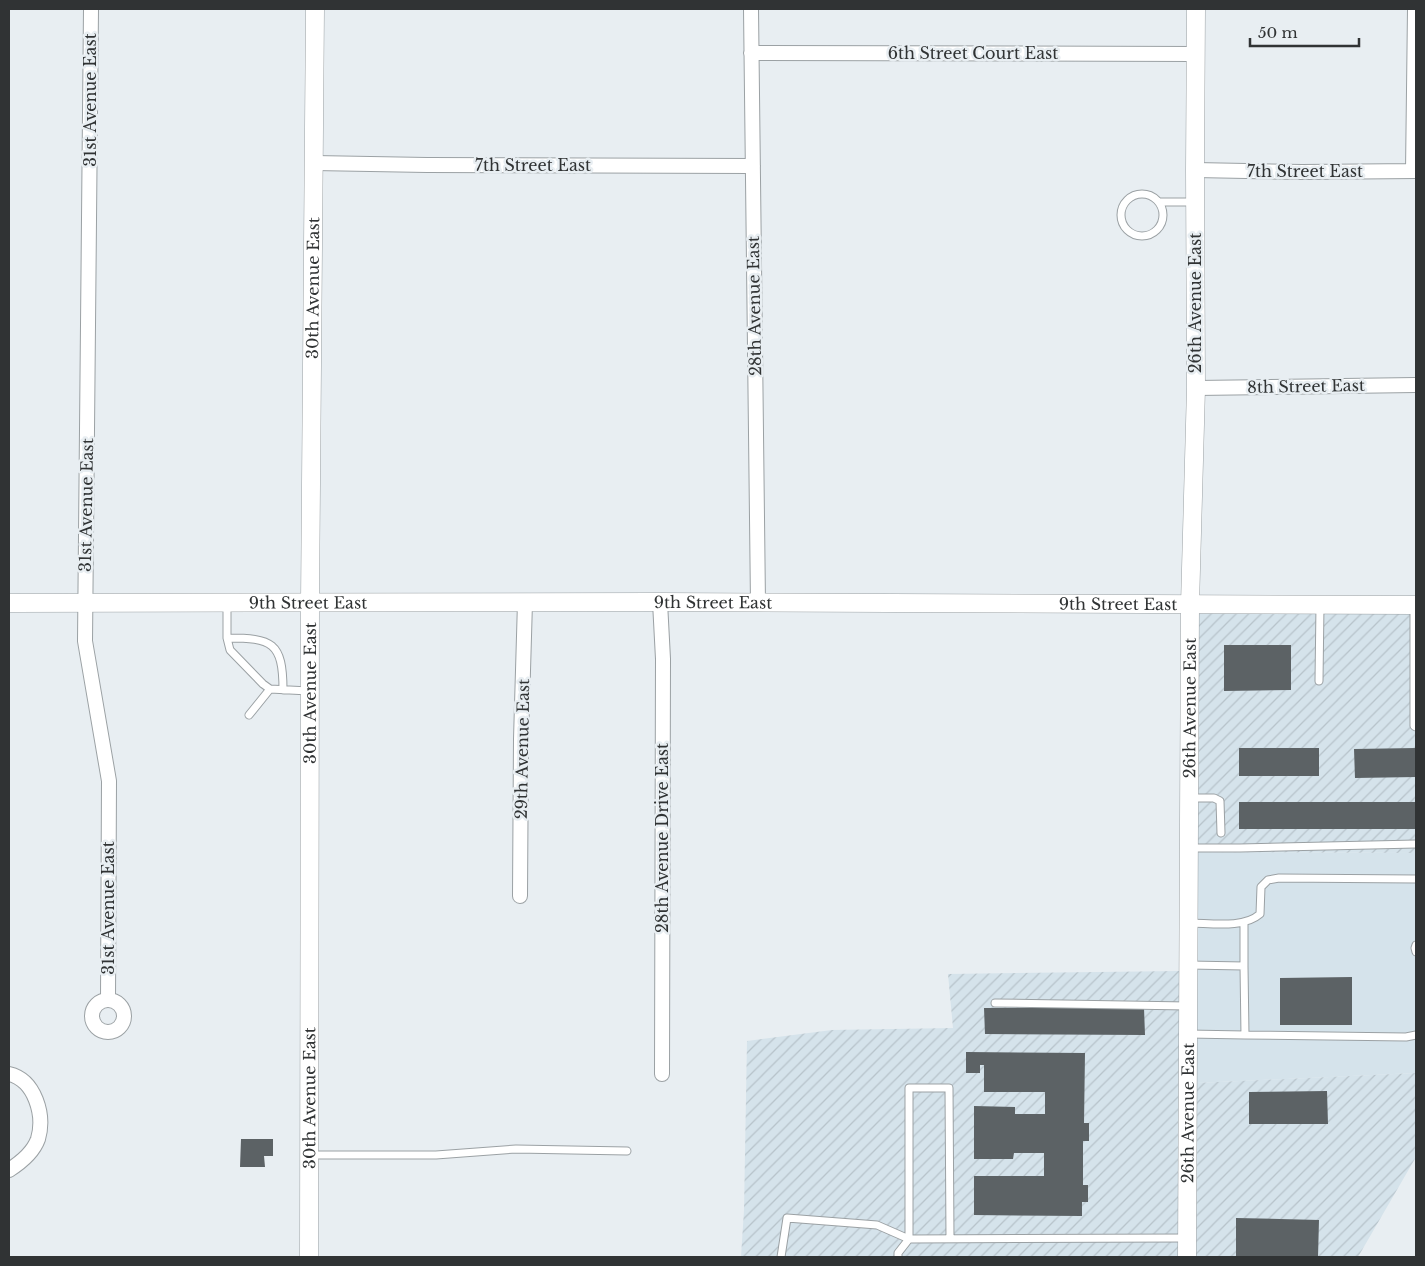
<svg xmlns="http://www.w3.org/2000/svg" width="1425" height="1266" viewBox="0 0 1425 1266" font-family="'Libre Baskerville',serif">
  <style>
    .built { fill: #d5e3eb }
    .industrial { fill: url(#industrial-furrows) }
    .building { fill: #5c6265 }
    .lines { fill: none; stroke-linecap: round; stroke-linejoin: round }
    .service-casing { stroke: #9ba1a4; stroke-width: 9 }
    .minor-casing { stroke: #9ba1a4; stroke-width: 16 }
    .tertiary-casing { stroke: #9ba1a4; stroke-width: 19 }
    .service { stroke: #fff; stroke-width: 7 }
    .minor { stroke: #fff; stroke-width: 14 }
    .tertiary { stroke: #fff; stroke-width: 18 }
    .labels { text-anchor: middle; stroke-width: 5; stroke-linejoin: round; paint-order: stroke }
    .street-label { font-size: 16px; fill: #303334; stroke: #e8eef2 }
  </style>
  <defs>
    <pattern id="industrial-furrows" width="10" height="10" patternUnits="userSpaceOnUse" patternTransform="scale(1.25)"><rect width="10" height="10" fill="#d5e3eb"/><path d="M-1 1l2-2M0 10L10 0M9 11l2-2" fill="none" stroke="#b7c3ca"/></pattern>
  </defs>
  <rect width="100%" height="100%" fill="#e8eef2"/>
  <path class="built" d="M1197,852L1416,853V1073L1196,1083Z"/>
  <path class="industrial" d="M1198,612L1415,613L1410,725L1416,726V853L1197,852Z
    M1180,971L1179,1257H741L744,1210L747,1041L832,1030L953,1028L948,974Z
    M1416,1073V1157L1358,1257H1196V1083Z"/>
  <path class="building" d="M1224,645H1291V690L1224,691Z
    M1239,748H1319V776H1239Z
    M1416,748V777L1355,778L1354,749Z
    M1239,802H1416V829H1239Z
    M1352,977V1025H1280V978Z
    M984,1008H1144L1145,1035L985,1034Z
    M966,1052L1085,1053L1084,1123H1089V1141H1083V1185H1088V1202H1082V1216L974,1215V1176H1044V1153H1014L1013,1159H974V1106L1015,1107V1114H1045V1092H984V1065H980V1073H966Z
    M1327,1091L1328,1124H1249V1092Z
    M241,1139H273V1156H264L265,1167H240Z
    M1236,1218L1319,1220L1318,1257H1236Z"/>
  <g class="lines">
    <defs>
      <path id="service" d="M1121 215a21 21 0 1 1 42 0a21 21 0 1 1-42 0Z
        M1160,202H1194
        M227,603V638L230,650L263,684L270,689L309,691
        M1414,606V726L1416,727
        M227,638C272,638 283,642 283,690
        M1319,681L1320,605
        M249,715L270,689
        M1190,798H1214L1220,801L1221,833
        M1189,848H1240L1416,844
        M1189,923C1210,923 1243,929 1260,914L1261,887L1268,880L1279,878L1416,879
        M1416,945L1415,948L1416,952
        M1244,966V923
        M995,1003L1188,1006
        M1188,1034L1245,1035L1244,966L1189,965
        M1245,1035L1406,1037L1416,1035
        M309,1155H436L516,1149L627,1151
        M781,1257L787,1218L877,1225L909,1239V1088H949L950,1239
        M898,1257V1253L909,1239L1187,1238"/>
      <path id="minor" d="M91,9L85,641L109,781L108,1000
        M751,9L758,603
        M751,53L1196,54
        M314,163L427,165L753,166
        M1195,170L1302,172L1416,171
        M1413,171L1415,9
        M1196,388L1416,385
        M660,602L663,659L662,1074
        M520,896L521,739L525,602
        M92 1016a16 16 0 1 1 32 0a16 16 0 1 1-32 0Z
        M9,1074C35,1080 45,1115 38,1139C33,1153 20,1163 9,1170"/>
      <g id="tertiary">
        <path id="s1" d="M9,603L660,602L1416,605"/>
        <path id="s2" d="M309,1257L310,603L315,9"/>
        <path id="s3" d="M1187,1257L1190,605L1196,388L1195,170L1196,9"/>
      </g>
    </defs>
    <use href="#service" class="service-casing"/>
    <use href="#minor" class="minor-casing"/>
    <use href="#tertiary" class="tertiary-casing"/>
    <use href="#service" class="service"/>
    <use href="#minor" class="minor"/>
    <use href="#tertiary" class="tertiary"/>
  </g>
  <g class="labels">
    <g class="street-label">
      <text x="973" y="59">6th Street Court East</text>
      <text transform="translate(90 100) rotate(-90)" y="6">31st Avenue East</text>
      <text x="533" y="171">7th Street East</text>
      <text x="1305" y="177">7th Street East</text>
      <text dy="6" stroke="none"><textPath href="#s2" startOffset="969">30th Avenue East</textPath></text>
      <text transform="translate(1195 303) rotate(-90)" y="6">26th Avenue East</text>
      <text transform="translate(754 306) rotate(-91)" y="6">28th Avenue East</text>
      <text transform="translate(1306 386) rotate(-1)" y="6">8th Street East</text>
      <text transform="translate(86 505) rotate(-89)" y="6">31st Avenue East</text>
      <text dy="6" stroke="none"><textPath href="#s1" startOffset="299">9th Street East</textPath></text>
      <text dy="6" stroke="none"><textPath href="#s1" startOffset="704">9th Street East</textPath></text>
      <text dy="6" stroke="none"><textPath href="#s1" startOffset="1109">9th Street East</textPath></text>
      <text dy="6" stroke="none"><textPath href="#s2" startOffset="564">30th Avenue East</textPath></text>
      <text dy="6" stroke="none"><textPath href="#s3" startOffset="549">26th Avenue East</textPath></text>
      <text transform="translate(522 749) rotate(-89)" y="6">29th Avenue East</text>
      <text transform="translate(662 838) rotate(-90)" y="6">28th Avenue Drive East</text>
      <text transform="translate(108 908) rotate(-90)" y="6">31st Avenue East</text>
      <text dy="6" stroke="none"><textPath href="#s2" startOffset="159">30th Avenue East</textPath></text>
      <text dy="6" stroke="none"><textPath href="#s3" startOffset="144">26th Avenue East</textPath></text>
    </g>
  </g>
  <rect width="1425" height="1266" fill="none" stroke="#303334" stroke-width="20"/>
  <path d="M1250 38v8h109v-8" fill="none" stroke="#303334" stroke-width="2.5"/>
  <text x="1258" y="38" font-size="15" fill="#303334" stroke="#e8eef2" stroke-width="4" paint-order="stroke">50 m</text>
</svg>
